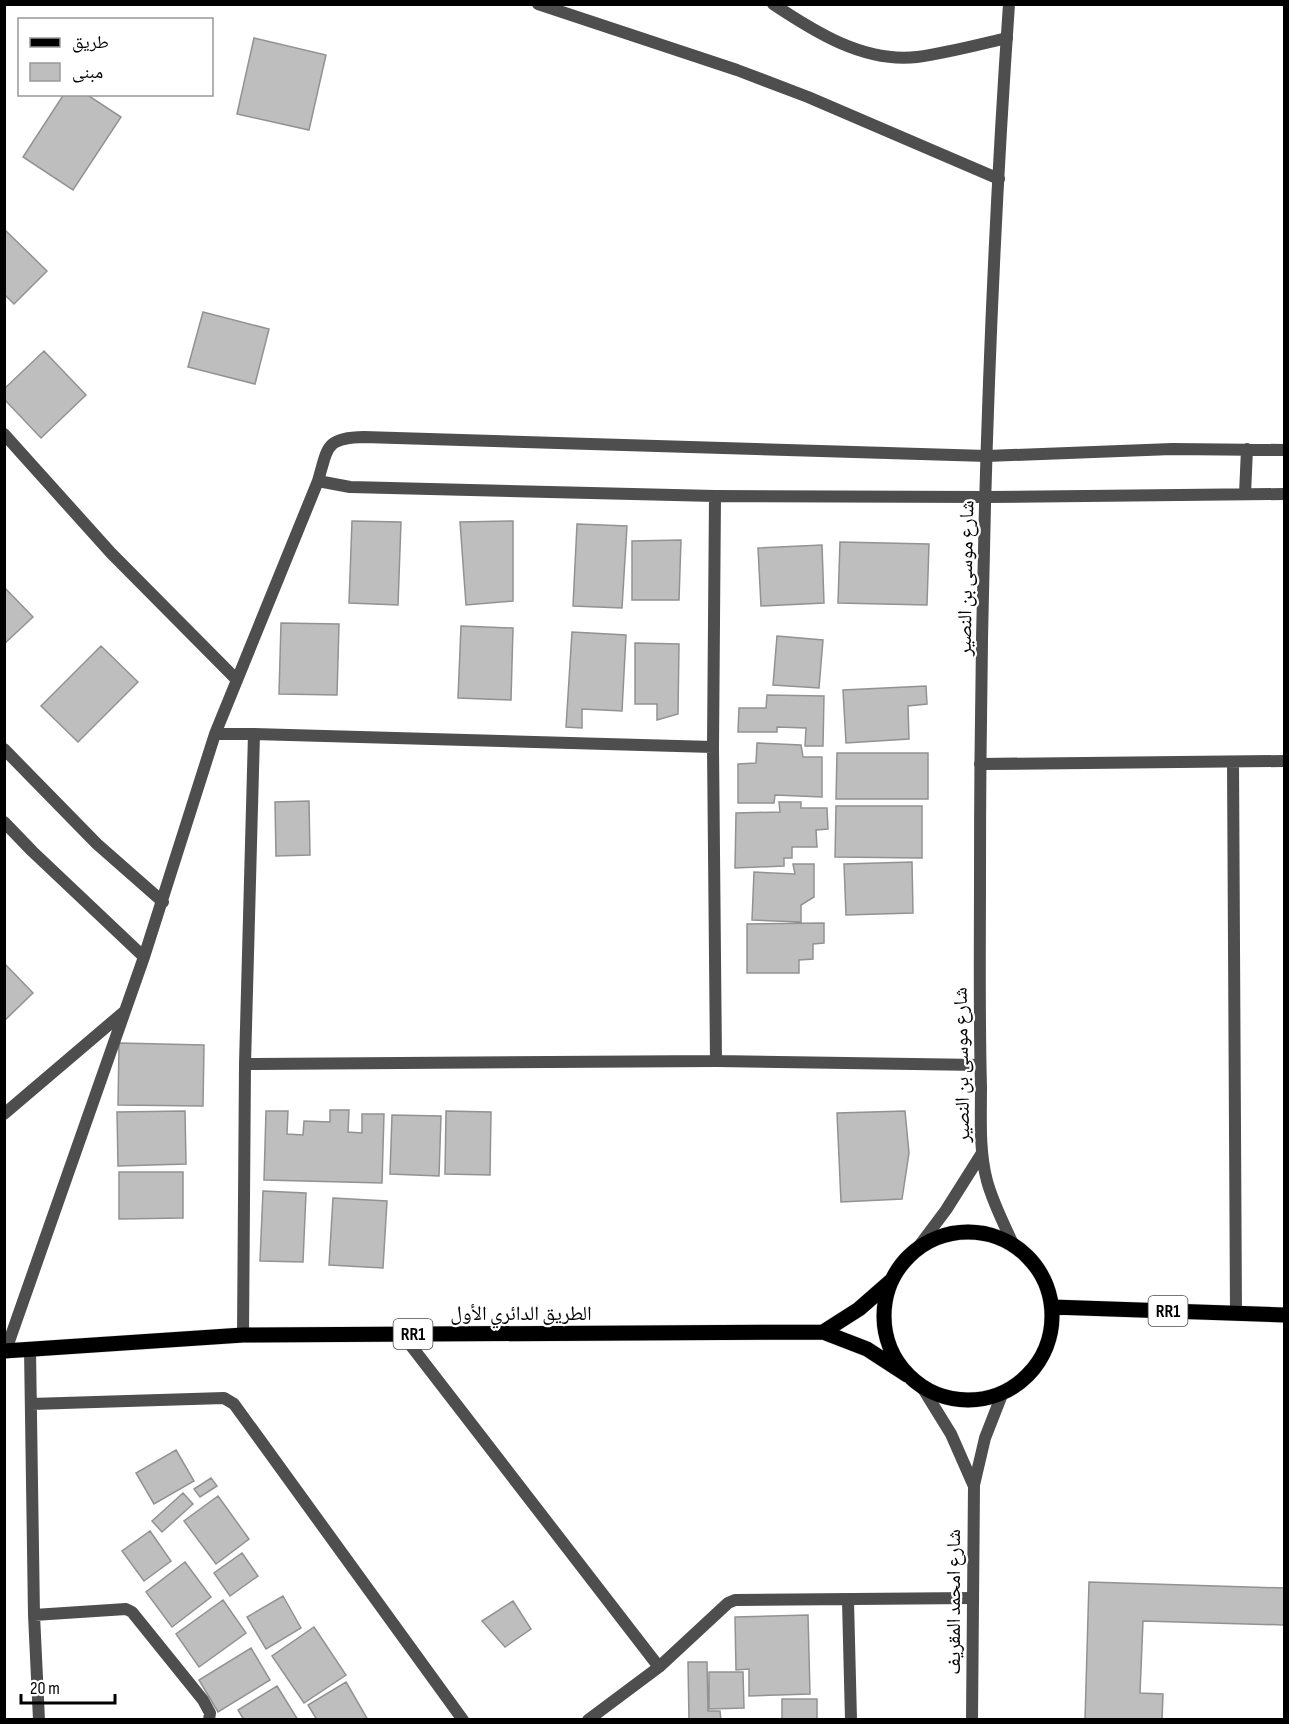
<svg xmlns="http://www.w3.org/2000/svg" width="1289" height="1724" viewBox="0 0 1289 1724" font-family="'Sofia Sans Condensed','Noto Naskh Arabic',sans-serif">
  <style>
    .building { fill: #bebebe; stroke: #929292; stroke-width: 1.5 }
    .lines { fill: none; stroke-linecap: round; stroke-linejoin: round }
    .primary-casing { stroke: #dbdbdb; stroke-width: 16 }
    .minor { stroke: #4e4e4e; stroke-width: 12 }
    .tertiary { stroke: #4e4e4e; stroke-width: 12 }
    .primary { stroke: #000; stroke-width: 15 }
    .labels { text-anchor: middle; stroke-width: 4.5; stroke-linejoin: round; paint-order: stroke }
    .shield { fill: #fff; stroke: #4c4c4c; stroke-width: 1.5 }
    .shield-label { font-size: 18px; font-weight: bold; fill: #000 }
    .street-label { font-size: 20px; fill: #000; stroke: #fff }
  </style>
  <rect width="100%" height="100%" fill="#fff"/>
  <path class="building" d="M254,38L326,55L309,130L237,114Z
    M64,94H86L121,117L73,190L23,157Z
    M4,229L47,271L14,304L4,294Z
    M203,312L269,329L255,384L188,367Z
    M44,351L86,395L41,438L4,399V389Z
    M352,521L401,522L398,605L349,603Z
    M513,521V601L466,605L460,522Z
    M577,524L627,526L622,608L573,606Z
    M681,540L679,600H632V541Z
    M840,542L929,544L927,605L838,603Z
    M822,545L824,603L761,606L758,548Z
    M4,587L33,617L4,644Z
    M281,623L339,624L337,695L279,694Z
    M461,626L513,628L511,700L458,698Z
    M572,632L626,635L622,711L582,709V728L566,727Z
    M777,636L823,640L819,688L773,685Z
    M635,643L679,644L678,714L657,720V704H635Z
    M101,646L138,682L78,742L41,706Z
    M926,686L927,704L908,706L909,739L846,743L843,690Z
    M767,695L824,696L823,746H805L806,728L777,727V732H738L739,708H766Z
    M757,743L801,745L803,757H822V797L775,795L774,803H738V764L756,763Z
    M837,753H928V799H836Z
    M309,801L310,855L276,856L275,802Z
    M779,802H801V808H827L828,829L816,830L817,847H792V858H784V866L735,868L736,813L780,812Z
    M836,806H922V858L835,857Z
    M912,862L913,913L846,915L844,864Z
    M793,864H814V897L801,905V922L752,920L754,872L795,874Z
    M824,923V943L813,944V959L799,960V973H747V924Z
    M4,963L33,993L4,1021Z
    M119,1043L204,1045L203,1106L118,1105Z
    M330,1110H349L348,1132L362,1133V1114H384L382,1183L264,1180L266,1111H288L287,1134L303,1135L304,1121L330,1122Z
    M185,1111L186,1164L118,1166L117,1112Z
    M446,1111L491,1112L490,1175L445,1174Z
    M905,1111L909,1153L902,1199L841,1202L837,1113Z
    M392,1115L441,1116L439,1176L390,1174Z
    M119,1172H183V1218L119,1219Z
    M263,1191L306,1193L303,1262L260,1261Z
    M333,1198L387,1201L383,1268L329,1265Z
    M176,1450L194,1481L154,1504L136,1473Z
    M211,1478L217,1486L200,1497L194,1489Z
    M183,1493L193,1504L162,1532L152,1521Z
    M218,1496L249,1539L216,1564L184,1521Z
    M150,1531L171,1561L144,1581L122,1551Z
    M242,1553L258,1576L230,1596L214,1573Z
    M185,1562L211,1597L172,1627L146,1592Z
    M1089,1582L1284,1588V1625L1143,1621L1140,1693L1163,1694L1162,1720H1085Z
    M283,1596L301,1628L266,1649L247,1617Z
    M223,1600L246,1633L199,1667L176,1634Z
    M513,1601L531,1629L505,1647L482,1621Z
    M808,1615L810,1694L749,1696V1669L736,1670L735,1617Z
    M314,1627L346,1675L304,1703L272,1656Z
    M251,1648L270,1680L218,1712L199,1680Z
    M688,1662H707L708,1711H720L721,1720H689Z
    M709,1672H743L744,1708L709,1709Z
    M346,1682L368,1720H317L308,1705Z
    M277,1686L298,1720H244L238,1710Z
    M782,1699H817V1720H782Z"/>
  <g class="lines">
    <defs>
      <path id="primary" d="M884 1316a84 84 0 1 1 168 0a84 84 0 1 1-168 0Z
        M1052,1307L1284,1315
        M823,1332L859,1309L891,1281
        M4,1351L243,1335L823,1332L867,1349L907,1375"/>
    </defs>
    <use href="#primary" class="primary-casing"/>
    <path class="minor" d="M538,4L737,70L808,97L999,179
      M773,4C815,32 864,63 917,57C947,53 977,45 1007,38
      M4,434L111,553L236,679
      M318,481L350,487L715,496L986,497L1284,494
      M1245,494L1247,449
      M715,496L713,747L716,1061
      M215,734H254
      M4,749L97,844L163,902
      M1233,762L1236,1314
      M980,764L1284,761
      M4,822L32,851L144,957
      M245,1064L716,1061L980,1065
      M4,1114L125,1011
      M402,1334L659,1667
      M243,1335L245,1064L254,734L713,747
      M30,1349L34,1615L39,1720
      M6,1350L144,957L215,734L318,481C328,447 325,438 364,437L987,456L1172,449L1284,450
      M31,1404L224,1398L234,1404L463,1720
      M848,1601L851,1720
      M34,1615L126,1609L132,1612L203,1700L210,1713L209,1720
      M588,1720L659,1667L728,1603L735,1600L973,1598"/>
    <path class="tertiary" d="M1009,4C989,294 980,585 980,874C980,945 979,1016 981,1087C981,1118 979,1151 987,1181C993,1203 1004,1224 1013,1244
      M916,1250L946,1210L982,1153
      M922,1387L951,1434L973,1484
      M972,1720L974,1485L985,1438L1003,1392"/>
    <use href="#primary" class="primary"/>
  </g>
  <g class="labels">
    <g class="shield">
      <rect x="1148.5" y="1296" width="39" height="30" rx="4.5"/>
      <rect x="393.5" y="1319" width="39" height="30" rx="4.5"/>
    </g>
    <g class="shield-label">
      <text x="1168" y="1317">RR1</text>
      <text x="413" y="1340">RR1</text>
    </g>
    <g class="street-label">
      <text transform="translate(965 578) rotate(-89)" y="7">شارع موسى بن النصير</text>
      <text transform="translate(961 1065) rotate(-91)" y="7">شارع موسى بن النصير</text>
      <text x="521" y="1320">الطريق الدائري الأول</text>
      <text transform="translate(953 1602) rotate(-90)" y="7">شارع امحمد المقريف</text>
    </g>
  </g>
  <rect width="1289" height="1724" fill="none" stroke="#000000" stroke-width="12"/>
  <rect x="18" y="18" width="195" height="78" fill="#ffffff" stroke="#999999" stroke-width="1.5"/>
  <rect x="30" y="38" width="30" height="9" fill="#000000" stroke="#999999" stroke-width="1.5"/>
  <text x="72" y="48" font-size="18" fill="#000000">طريق</text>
  <rect x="30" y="63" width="30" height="18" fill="#bebebe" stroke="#999999" stroke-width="1.5"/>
  <text x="72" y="78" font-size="18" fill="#000000">مبنى</text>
  <path d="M21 1694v9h94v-9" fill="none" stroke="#000000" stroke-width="3"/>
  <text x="30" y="1694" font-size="18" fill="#000000" stroke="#ffffff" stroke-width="4.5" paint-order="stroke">20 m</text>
</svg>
